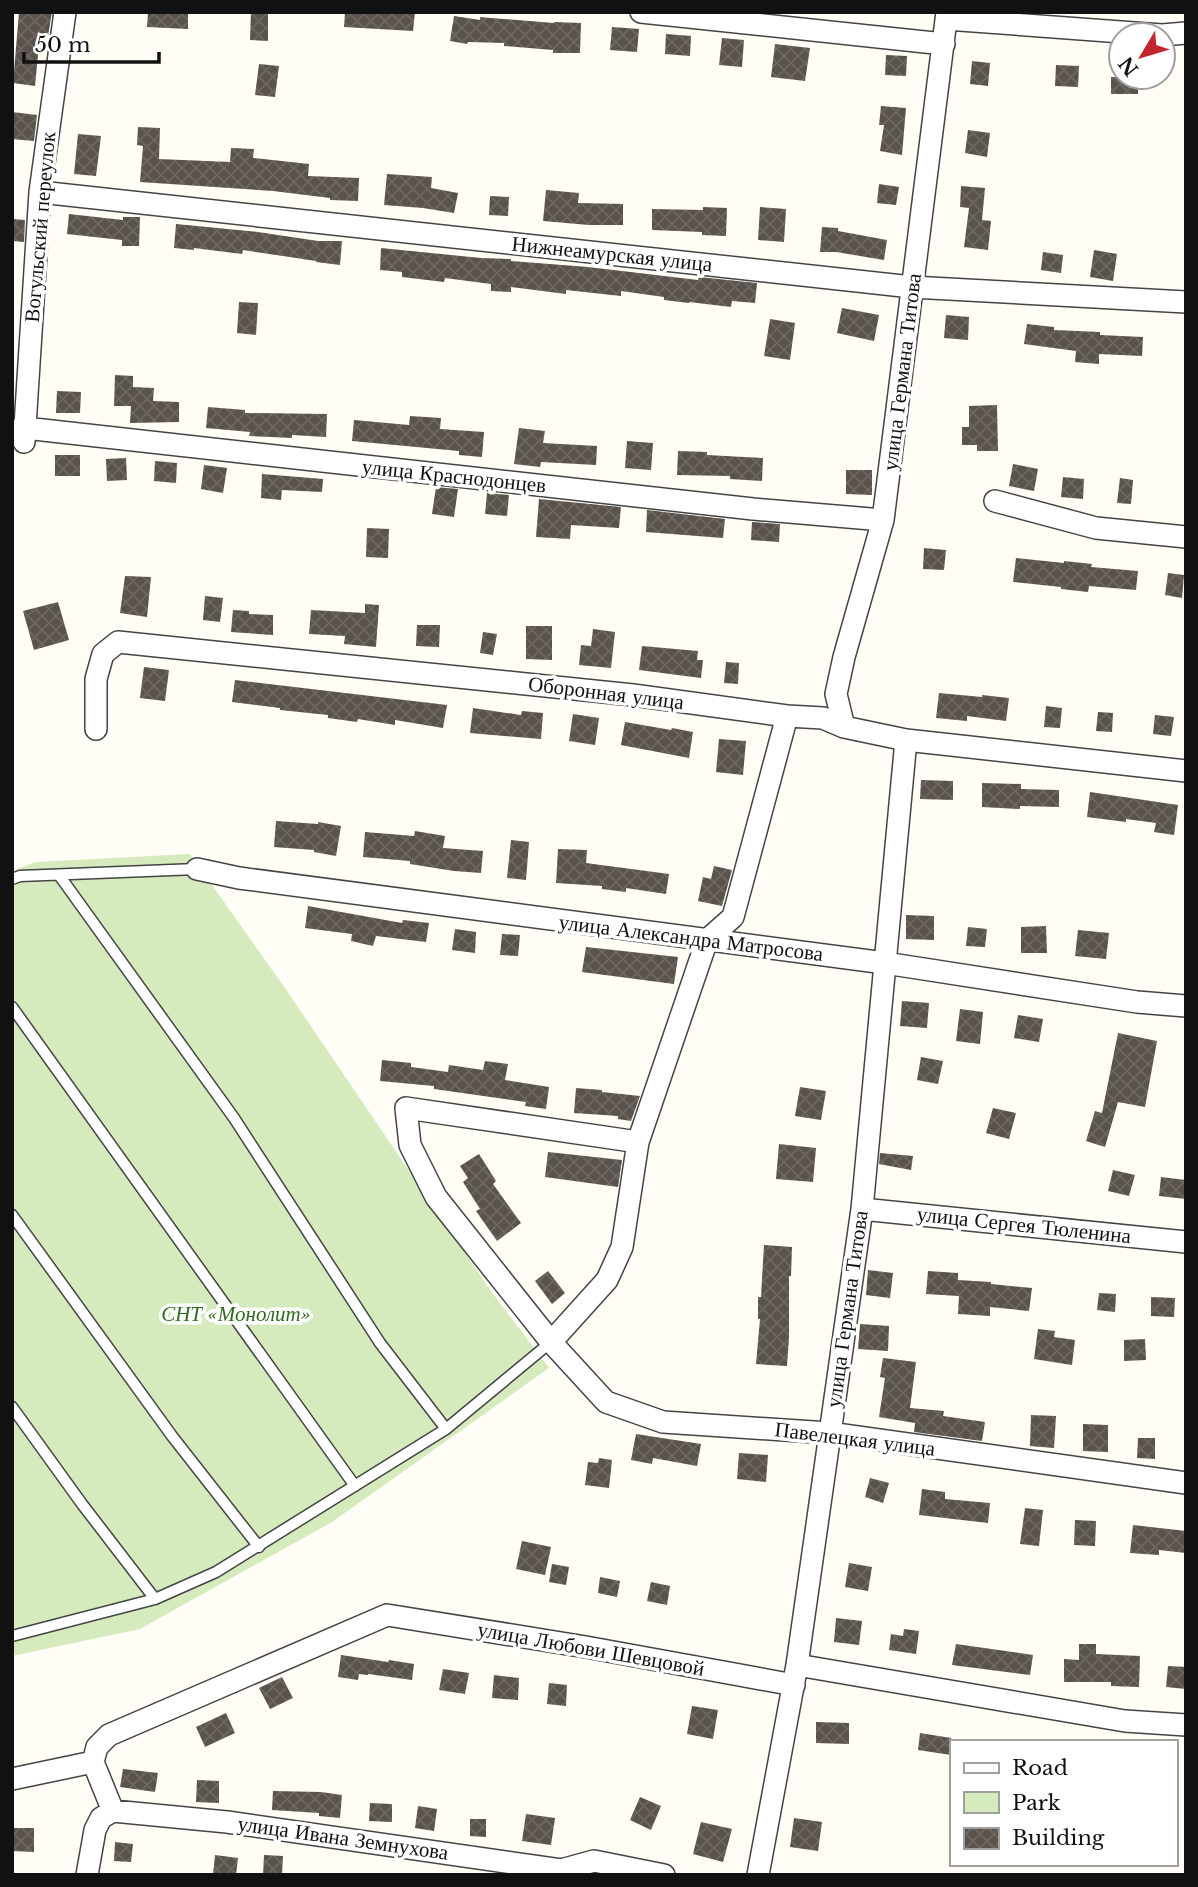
<svg xmlns="http://www.w3.org/2000/svg" width="1198" height="1887" viewBox="0 0 1198 1887" font-family="'Libre Baskerville',serif">
  <style>
    .park { fill: #d5ebbd }
    .building { fill: url(#building-cross-hatch) }
    .lines { fill: none; stroke-linecap: round; stroke-linejoin: round }
    .service-casing { stroke: #444; stroke-width: 13 }
    .minor-casing { stroke: #444; stroke-width: 24 }
    .service { stroke: #fff; stroke-width: 10 }
    .minor { stroke: #fff; stroke-width: 21 }
    .labels { text-anchor: middle; stroke-width: 7; stroke-linejoin: round; paint-order: stroke }
    .street-label { font-size: 21px; fill: #111; stroke: #fff }
    .park-label { font-size: 21px; font-style: italic; fill: #2f6b1f; stroke: #fff }
  </style>
  <defs>
    <pattern id="building-cross-hatch" width="8" height="8" patternUnits="userSpaceOnUse" patternTransform="scale(1.75)"><rect width="8" height="8" fill="#5a524d"/><path d="M0 0l8 8M0 8l8-8" fill="none" stroke="#6d6662"/></pattern>
  </defs>
  <rect width="100%" height="100%" fill="#fffdf5"/>
  <path class="park" d="M190,854L287,991L488,1287L549,1368L332,1522L140,1629L12,1656V871L36,862Z"/>
  <path class="building" d="M19,12H52L48,36L40,35L35,86L13,83Z
    M148,12H188V29L147,27Z
    M251,12H268V41L250,40Z
    M345,12H415L413,31L344,27Z
    M454,16L480,20V17L491,18L554,23V22L581,23L580,53H553V50L504,46V43L468,42L467,44L450,41Z
    M612,27L639,29L637,52L610,50Z
    M666,34L691,36L690,56L665,54Z
    M722,38L744,40L742,67L719,65Z
    M775,44L810,48L805,81L771,77Z
    M886,55L907,56L906,76L885,75Z
    M972,61L990,63L988,86L970,84Z
    M259,64L279,66L275,97L255,95Z
    M1056,65L1079,66L1078,87L1055,86Z
    M1111,77H1138V94H1111Z
    M881,106L906,108L902,155L880,151L884,125H879Z
    M12,112L37,115L34,141L12,139Z
    M138,127L160,128L159,159L230,162L231,148L254,149L253,158L309,164L308,176L359,178L358,201L330,200V198L273,191L140,182L143,146L137,145Z
    M968,130L990,133L987,157L965,153Z
    M78,134L101,136L96,176L74,174Z
    M387,174L432,177L431,188L458,193L454,213L423,208L384,205Z
    M879,184L899,187L896,205L877,203Z
    M961,186L985,188L982,220L991,221L988,250L964,247L969,208L960,207Z
    M546,190L579,193L578,203L623,204V225H589L543,221Z
    M490,196L509,197L508,216L489,215Z
    M703,207L727,208L726,236L702,235V232L652,230V209L703,210Z
    M760,207L786,209L784,242L758,240Z
    M69,214L123,220V217H140L139,246H122V240L67,234Z
    M12,219L25,220L24,242L12,241Z
    M176,224L258,232L318,241H342L340,265L316,262V261L243,250L242,254L194,248V250L174,248Z
    M822,227L838,228V231L887,240L884,260L836,252H820Z
    M381,248L481,258L511,259V261L588,267L698,280L699,277L757,283L755,303L732,301L731,307L689,302V303L664,300V297L621,291V296L566,290V294L511,287V292L491,291V284L445,278L444,282L402,277V272L380,270Z
    M1094,250L1117,254L1113,281L1090,277Z
    M1043,252L1063,255L1061,273L1041,270Z
    M239,302L258,303L256,335L237,333Z
    M842,308L879,315L874,341L837,333Z
    M946,315L969,317L968,340L944,338Z
    M770,319L795,323L790,360L764,356Z
    M1027,324L1054,327V330L1100,332V335L1143,337L1142,356L1099,354V364L1075,362L1076,351L1024,344Z
    M115,375L133,376V387L154,388L153,401L179,402V422L130,423L131,406H114Z
    M57,391L81,392L80,413H56Z
    M997,405L998,451H977V445H962V427H969V406Z
    M208,407L245,410V413L327,414L326,437L292,435V438L249,436L250,432L206,428Z
    M410,416L441,418L440,429L484,432L482,457L459,455V451L352,441L354,420L409,425Z
    M519,428L545,431L543,443L597,446L596,465L541,462L540,467L514,464Z
    M627,441L653,443L651,470L625,468Z
    M678,451L707,452V455L763,458L762,481L730,479V476L677,475Z
    M55,455H80V476H55Z
    M126,458L127,480L107,481L106,459Z
    M155,461L177,463L176,483L154,481Z
    M1013,464L1038,469L1034,491L1009,486Z
    M204,465L227,468L223,493L201,489Z
    M846,470H872V495L846,494Z
    M262,474L323,479L322,492L282,490L281,500L261,498Z
    M1063,477L1084,479L1083,499L1061,497Z
    M1120,478L1133,480L1131,504L1117,503Z
    M436,487L458,489L454,517L432,514Z
    M487,493L509,495L507,516L485,514Z
    M539,499L621,507L619,528L571,525L570,539L536,537Z
    M647,510L725,519L723,538L646,532Z
    M752,522L780,524L779,542L751,540Z
    M367,528L389,529L388,558L366,557Z
    M924,548L946,550L944,570L923,569Z
    M1016,558L1064,563V561L1092,564L1091,567L1138,571L1136,590L1089,586L1088,592L1061,589V587L1013,582Z
    M1168,573L1184,575L1182,598L1165,595Z
    M125,576L151,577L147,617L120,613Z
    M205,596L223,598L220,622L203,620Z
    M58,602L69,640L34,650L23,611Z
    M365,604L379,605L376,647L344,644L345,636L309,634L311,610L365,613Z
    M233,610L249,611V614L273,615V635L231,632Z
    M417,625H440L439,647L416,646Z
    M526,626H552V660L526,659Z
    M593,629L615,632L611,668L579,665L581,645L591,646Z
    M483,632L497,634L493,655L480,653Z
    M642,646L698,651L697,660H703L701,678L639,670Z
    M726,662L739,663L738,684L724,683Z
    M144,667L169,670L165,701L140,698Z
    M235,680L447,705L443,728L395,720V725L358,719L357,722L328,718V715L280,710V708L232,702Z
    M939,693L982,697V695L1009,698L1006,721L967,716V721L936,718Z
    M1046,706L1062,708L1060,728L1044,727Z
    M473,708L521,715L522,711L543,713L541,739L470,733Z
    M1098,712L1113,713L1112,732L1096,731Z
    M573,714L599,718L595,745L569,741Z
    M1155,715L1174,717L1171,736L1153,734Z
    M625,722L671,730L672,728L693,732L689,758L621,745Z
    M719,739L746,741L743,775L716,772Z
    M921,780L953,781V800L920,799Z
    M982,783L1021,784V789L1059,790V807L1020,806V809L982,807Z
    M1090,792L1178,805L1174,835L1154,832L1156,823L1126,819V822L1087,817Z
    M276,821L318,824V822L341,826L336,856L314,852V850L274,847Z
    M415,831L445,836L443,848L483,851L481,873L454,871L410,864V861L363,857L365,832L414,836Z
    M511,840L529,842L526,880L507,878Z
    M558,849L587,850L586,863L669,874L666,894L626,888V892L602,889V886L556,883Z
    M714,866L732,870L722,906L698,901L703,877L711,879Z
    M308,906L402,923L403,920L429,923L426,942L376,936L373,946L351,941L352,934L305,928Z
    M906,915L934,916V940L906,939Z
    M1046,926L1047,953H1021V927Z
    M968,927L987,929L985,947L966,946Z
    M455,929L476,932L475,953L452,950Z
    M1078,930L1109,933L1106,959L1075,956Z
    M502,934L520,935L518,956L500,955Z
    M586,947L678,957L674,984L582,972Z
    M902,1001L929,1003L927,1028L900,1026Z
    M960,1009L983,1012L980,1044L956,1041Z
    M1018,1015L1043,1019L1039,1042L1014,1038Z
    M1118,1033L1157,1041L1145,1107L1118,1102L1105,1147L1086,1141L1095,1111L1102,1113Z
    M921,1057L943,1061L938,1084L917,1080Z
    M382,1060L411,1063V1067L448,1072L449,1065L483,1070L485,1061L508,1064L505,1080L549,1087L546,1109L525,1106L526,1102L434,1089V1086L380,1081Z
    M800,1087L826,1091L821,1120L795,1116Z
    M576,1088L602,1090V1092L640,1096L631,1121L618,1119V1116L574,1113Z
    M993,1108L1016,1113L1009,1139L986,1133Z
    M779,1144L816,1148L813,1182L776,1179Z
    M548,1152L622,1160L618,1187L545,1177Z
    M880,1153L913,1156L911,1170L879,1164Z
    M479,1154L496,1181L493,1184L521,1223L497,1241L476,1211L480,1209L463,1182L468,1178L460,1166Z
    M1113,1170L1135,1175L1129,1196L1108,1191Z
    M1161,1177L1186,1180V1199L1159,1196Z
    M764,1245L792,1247L791,1276H789V1338L787,1366L756,1364L760,1319H758V1297H761Z
    M868,1270L893,1273L890,1298L866,1295Z
    M548,1271L565,1293L552,1304L535,1281Z
    M928,1271L958,1273V1280L991,1282V1284L1032,1288L1029,1311L990,1307V1316L958,1314L959,1296L926,1294Z
    M1099,1293L1116,1294L1115,1312L1097,1310Z
    M1151,1297L1175,1298L1174,1317L1151,1316Z
    M860,1324L889,1326L888,1351L858,1349Z
    M1038,1329L1055,1331L1054,1337L1075,1340L1072,1365L1034,1359Z
    M1145,1339L1146,1360L1124,1361V1340Z
    M883,1358L916,1362L910,1408L944,1411L943,1416L985,1422L982,1441L914,1432L915,1423L879,1417L885,1378L880,1377Z
    M1031,1415L1056,1416L1054,1448L1030,1446Z
    M1083,1424L1108,1425V1452L1083,1451Z
    M636,1434L701,1444L697,1466L653,1458L652,1464L631,1460Z
    M1138,1438H1155V1459L1137,1458Z
    M739,1453L768,1455L766,1482L737,1479Z
    M599,1458L612,1460L609,1488L585,1485L588,1462L598,1463Z
    M870,1478L889,1483L883,1503L865,1497Z
    M922,1489L945,1492V1499L990,1503L988,1523L919,1515Z
    M1025,1508L1043,1510L1039,1546L1020,1544Z
    M1075,1520L1096,1521L1095,1546L1074,1545Z
    M1133,1525L1186,1531V1553L1159,1550V1555L1130,1553Z
    M522,1541L551,1547L545,1575L516,1569Z
    M849,1563L872,1567L868,1591L845,1587Z
    M552,1564L569,1567L566,1585L549,1582Z
    M600,1577L620,1581L617,1597L598,1593Z
    M651,1582L670,1586L667,1605L647,1601Z
    M836,1618L862,1621L859,1645L834,1642Z
    M904,1629L919,1631L916,1654L889,1650L891,1634L903,1636Z
    M956,1644L1033,1655L1030,1675L952,1665Z
    M1079,1644H1096V1654L1140,1656L1139,1687L1111,1686V1682H1064V1659L1079,1660Z
    M341,1655L388,1662L389,1660L414,1664L412,1680L368,1674V1675L359,1674L358,1680L338,1677Z
    M1168,1666L1186,1667V1689L1166,1687Z
    M443,1669L469,1673L465,1694L439,1690Z
    M494,1675L519,1678L518,1700L492,1698Z
    M282,1677L293,1698L270,1709L259,1688Z
    M549,1683L567,1685L566,1706L547,1704Z
    M692,1706L718,1710L713,1739L687,1734Z
    M226,1713L235,1733L205,1747L196,1727Z
    M816,1722L849,1723V1744L816,1743Z
    M920,1733L951,1738V1755L918,1750Z
    M123,1769L158,1773L155,1792L120,1787Z
    M197,1780L219,1781V1803L196,1802Z
    M273,1791L321,1792L342,1795L340,1818L319,1816V1813L272,1810Z
    M640,1797L661,1806L651,1830L630,1820Z
    M370,1803L392,1804V1822L369,1821Z
    M418,1806L437,1809L434,1831L415,1828Z
    M526,1814L555,1818L551,1845L522,1841Z
    M794,1818L822,1822L818,1851L790,1847Z
    M470,1819H486V1837L470,1836Z
    M701,1822L732,1829L723,1862L693,1854Z
    M12,1828H34V1852L12,1851Z
    M115,1842L133,1844L131,1862L114,1861Z
    M215,1855L238,1858L236,1875H213Z
    M264,1855L283,1856L282,1875H263Z"/>
  <g class="lines">
    <defs>
      <path id="service" d="M59,875L234,1118L380,1343L446,1429
        M12,879L20,876L197,869
        M12,1007L355,1486
        M12,1215L172,1436L259,1547
        M12,1407L82,1504L155,1599
        M12,1636L155,1599L216,1572L446,1429L551,1342"/>
      <path id="minor" d="M641,12L944,44
        M946,19L1162,35L1186,33
        M40,192L912,287L1186,302
        M12,431L25,428L753,509L883,520
        M24,442L40,192L65,12
        M995,501L1096,528L1186,537
        M844,727L836,694L844,657L883,520L947,12
        M96,729V679L103,654L118,642L633,695L787,716L823,718L844,727L906,740L1186,771
        M197,869L239,878L885,963L1137,1002L1186,1006
        M638,1142L406,1108L410,1145L436,1197L551,1342L606,1402L663,1422L829,1433L1186,1483
        M862,1209L1186,1242
        M551,1342L607,1280L622,1247L638,1142L707,940L733,917L787,716
        M797,1665L1125,1721L1186,1725
        M93,1762L113,1811L227,1822L561,1870L594,1861L664,1875
        M12,1779L93,1762L97,1747L109,1735L387,1615L586,1647L794,1685
        M87,1875L95,1830L101,1818L113,1811
        M758,1875L797,1665L862,1209L906,740"/>
    </defs>
    <use href="#service" class="service-casing"/>
    <use href="#minor" class="minor-casing"/>
    <use href="#service" class="service"/>
    <use href="#minor" class="minor"/>
  </g>
  <g class="labels">
    <g class="street-label">
      <text transform="translate(40 227) rotate(-85)" y="7">Вогульский переулок</text>
      <text transform="translate(612 254) rotate(6)" y="7">Нижнеамурская улица</text>
      <text transform="translate(902 372) rotate(-83)" y="7">улица Германа Титова</text>
      <text transform="translate(454 476) rotate(6)" y="7">улица Краснодонцев</text>
      <text transform="translate(606 693) rotate(7)" y="7">Оборонная улица</text>
      <text transform="translate(691 938) rotate(7)" y="7">улица Александра Матросова</text>
      <text transform="translate(1024 1225) rotate(6)" y="7">улица Сергея Тюленина</text>
      <text transform="translate(847 1309) rotate(-82)" y="7">улица Германа Титова</text>
      <text transform="translate(855 1439) rotate(7)" y="7">Павелецкая улица</text>
      <text transform="translate(591 1649) rotate(10)" y="7">улица Любови Шевцовой</text>
      <text transform="translate(343 1838) rotate(8)" y="7">улица Ивана Земнухова</text>
    </g>
    <g class="park-label">
      <text x="236" y="1321">СНТ «Монолит»</text>
    </g>
  </g>
  <rect width="1198" height="1887" fill="none" stroke="#111111" stroke-width="28"/>
  <rect x="950" y="1740" width="228" height="126" fill="#ffffff" stroke="#a0a0a0" stroke-width="2"/>
  <rect x="964" y="1763" width="35" height="10" fill="#ffffff" stroke="#a0a0a0" stroke-width="2"/>
  <text x="1012" y="1775" font-size="21" fill="#111111">Road</text>
  <rect x="964" y="1792" width="35" height="21" fill="#d5ebbd" stroke="#a0a0a0" stroke-width="2"/>
  <text x="1012" y="1810" font-size="21" fill="#111111">Park</text>
  <rect x="964" y="1828" width="35" height="21" fill="url(#building-cross-hatch)" stroke="#a0a0a0" stroke-width="2"/>
  <text x="1012" y="1845" font-size="21" fill="#111111">Building</text>
  <g transform="translate(1142 56) rotate(232)"><circle r="33" fill="#ffffff" stroke="#a0a0a0" stroke-width="2"/>
  <path d="M0-5L12 26L0 18L-12 26Z" fill="#c4262e"/>
  <text y="-10" font-size="19" font-weight="bold" text-anchor="middle" fill="#111111">N</text>
  </g>
  <path d="M24 52v10h135v-10" fill="none" stroke="#111111" stroke-width="3.5"/>
  <text x="35" y="52" font-size="21" fill="#111111" stroke="#ffffff" stroke-width="5" paint-order="stroke">50 m</text>
</svg>
